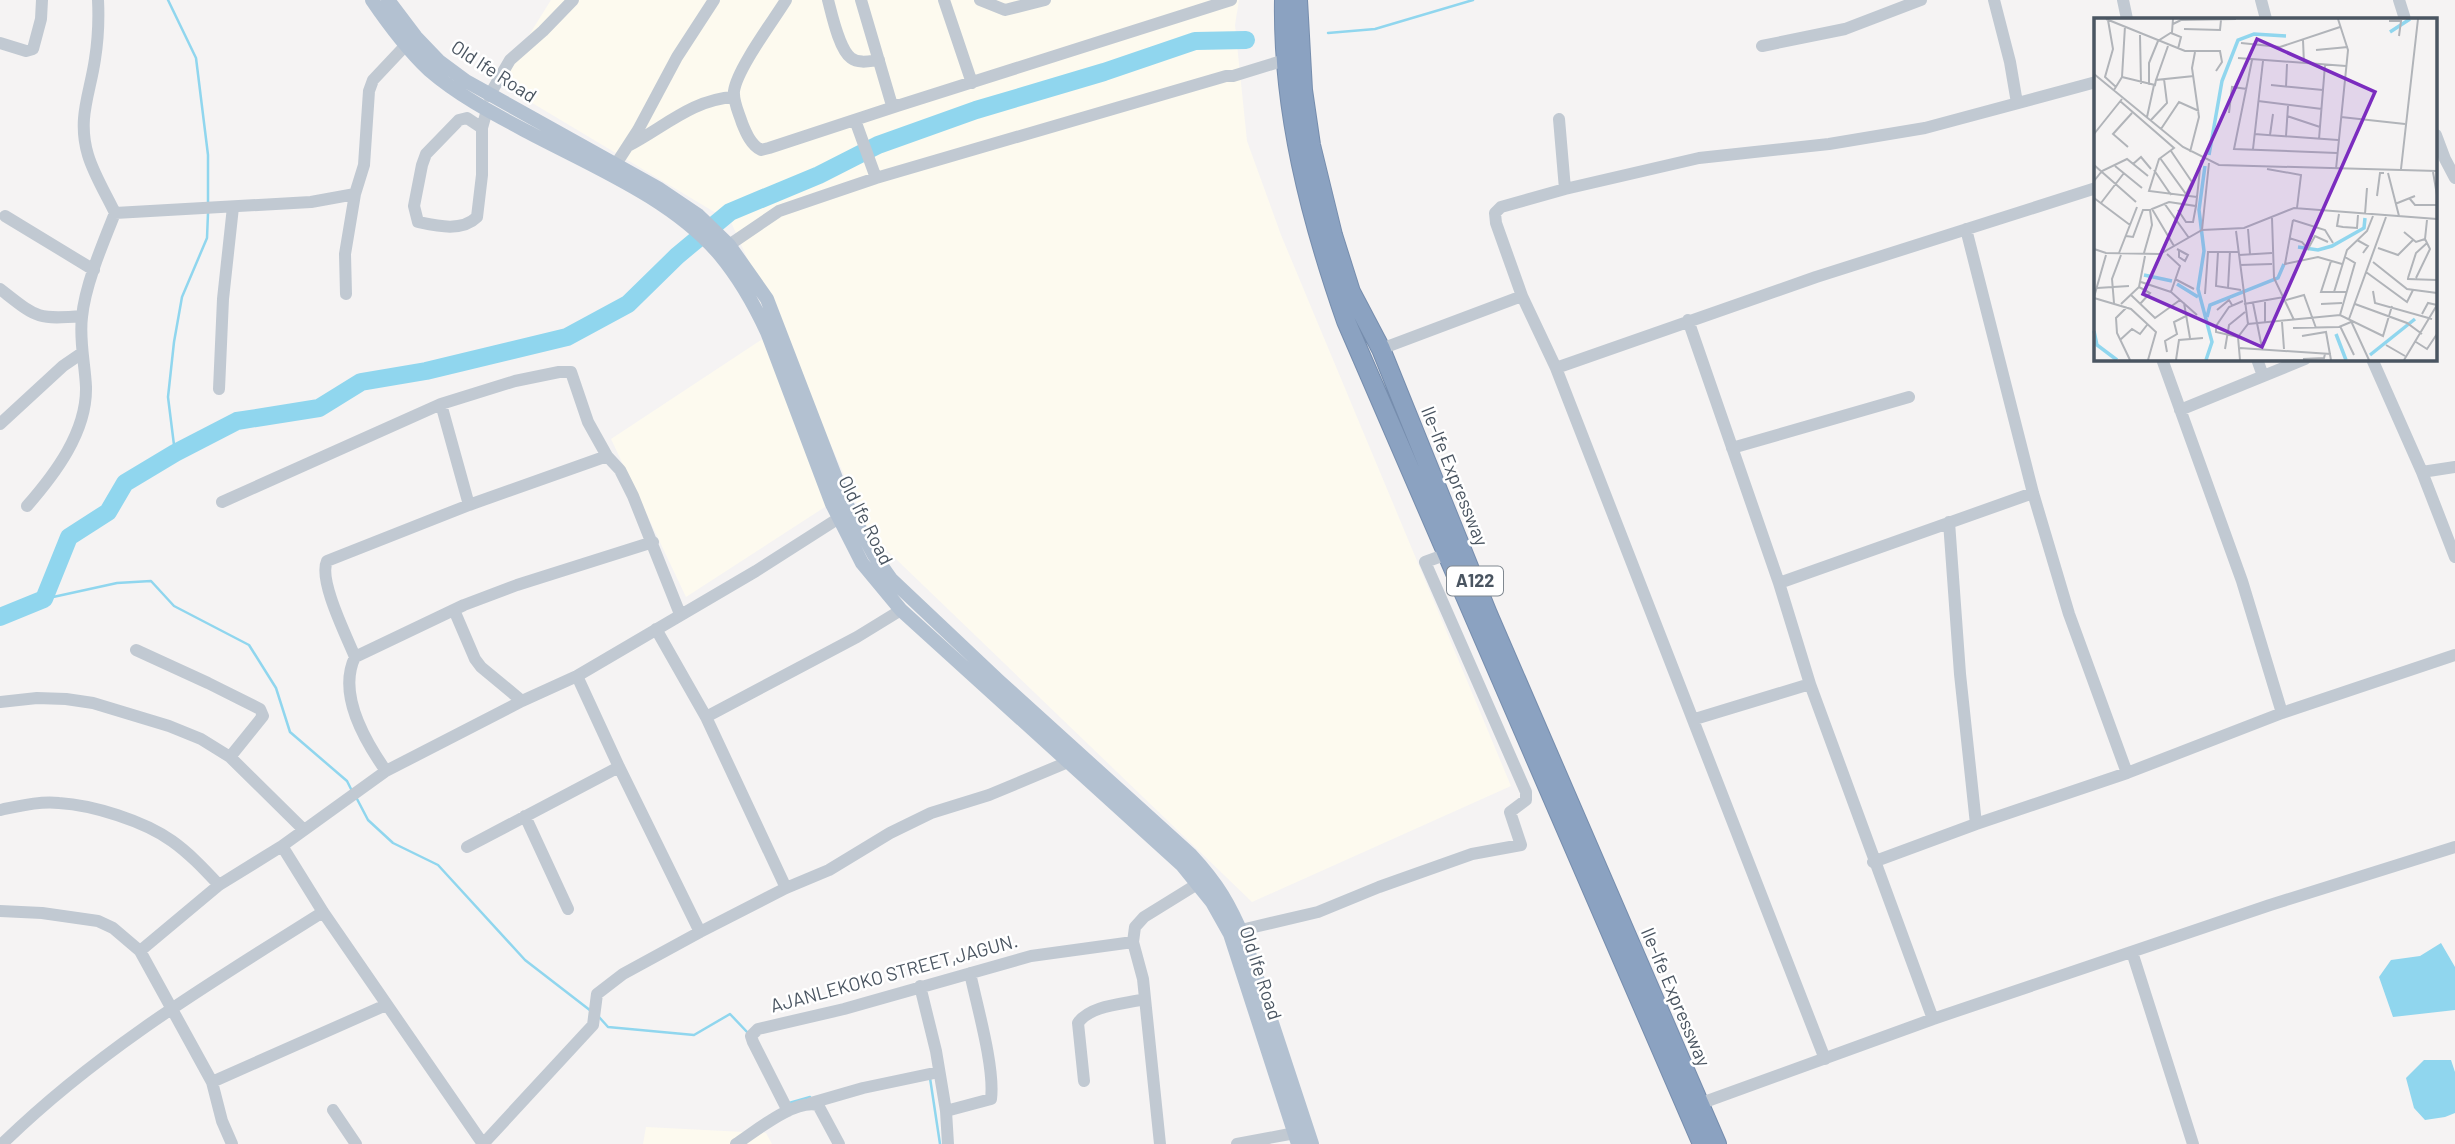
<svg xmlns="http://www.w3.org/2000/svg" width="2455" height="1144" viewBox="0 0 2455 1144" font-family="Barlow,sans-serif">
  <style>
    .commercial { fill: #fdfaef }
    .water { fill: #90d6ee }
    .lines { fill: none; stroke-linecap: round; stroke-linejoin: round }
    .stream { stroke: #90d6ee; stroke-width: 2.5 }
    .river { stroke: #90d6ee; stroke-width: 18 }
    .highway-casing { stroke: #768dad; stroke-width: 20 }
    .minor { stroke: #c1c9d2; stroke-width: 12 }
    .major { stroke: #b3c1d1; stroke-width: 14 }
    .highway { stroke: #8ba2c1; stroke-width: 18 }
    .labels { text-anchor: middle; stroke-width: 5; stroke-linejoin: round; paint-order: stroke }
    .shield { fill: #fff; stroke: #808890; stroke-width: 2 }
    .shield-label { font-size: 18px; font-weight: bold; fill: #4a5561 }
    .street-label { font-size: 19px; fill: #4a5561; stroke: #fff }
    .inset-river { fill: none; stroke: #90d6ee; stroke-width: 3.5 }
    .inset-road { fill: none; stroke: #b1b4b9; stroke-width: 2 }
    .view { fill: #7b2cbf; fill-opacity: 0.15; stroke: #7b2cbf; stroke-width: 3.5 }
    .inset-edge { fill: none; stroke: #4a5561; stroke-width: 3.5 }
  </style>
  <rect width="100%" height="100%" fill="#f5f3f3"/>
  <path class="commercial" d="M551,0H1239L1235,25L1247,141L1281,235L1511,786L1252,902L871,535L731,222L499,83Z
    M764,338L828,505L686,597L611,439Z
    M646,1127L766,1133L772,1144H643Z"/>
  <path class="water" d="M2441,943L2455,967V1010L2393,1017L2379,977L2391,960L2420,956Z
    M2424,1060H2451L2455,1072V1113L2445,1117L2425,1120L2414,1108L2406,1078Z"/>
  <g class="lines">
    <path class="stream" d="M168,0L196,58L208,155V203
      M1328,33L1375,29L1473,0
      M175,453L168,397L174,342L182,297L207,238L208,213
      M44,599L117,583L151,581L174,606L249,645L276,688L290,732L347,781L352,791
      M356,797L368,820L393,843L438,865L525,960L591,1011
      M599,1017L608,1027L694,1035L730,1014L748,1033
      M930,1078L940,1144
      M789,1103L810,1097"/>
    <path class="river" d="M0,617L44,599L69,537L108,512L125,483L175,453L237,421L319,408L361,382L426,371L567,337L628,304L677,256L730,212L819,175L878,145L976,110L1104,72L1195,41L1246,40"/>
    <defs>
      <path id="highway" d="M1284,0C1282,110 1310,218 1346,321L1702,1144
        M1298,0L1303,90L1311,145L1333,235L1351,292L1381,349L1488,614L1717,1144"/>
    </defs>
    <use href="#highway" class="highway-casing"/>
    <path class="minor" d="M98,0C99,20 98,40 95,59C90,94 77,118 88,155C94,175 106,194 115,213
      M786,0C773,21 737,69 734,91C733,102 739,113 742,123C746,133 751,145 761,150L769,148L897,106
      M828,0C832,15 839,49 851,58C859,64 870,61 879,60
      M861,0L891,102L897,106L1231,0
      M944,0L972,83
      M980,0L1005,10L1045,0
      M1994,0L2010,62L2017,103
      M2123,0L2127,19
      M2261,0L2266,19
      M2399,0L2405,19
      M0,43L26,51L33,49L41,19L42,0
      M1762,46L1845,29L1921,0
      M489,96L510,60L543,31L573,0
      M1559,119L1565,189
      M855,120L876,178
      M482,128L467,118L459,120L426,154L422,165L414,206L418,222C437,226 462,232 477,217L482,175V128L487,110
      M2436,135L2445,159L2455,178
      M628,146C663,128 693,99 734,97
      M616,164L638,130L677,57L714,0
      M5,216L94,270
      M1966,229L2033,493L2069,614L2127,773
      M729,245L779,211L817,198L876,178L1226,76H1233L1285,60
      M0,289C36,317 36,320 82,316
      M346,294L345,254L355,194
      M1688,320L1779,583L1810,684L1933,1019
      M1381,349L1522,296
      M2162,359L2242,581L2282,713
      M2257,359L2263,376
      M2372,359L2422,472L2455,557
      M1556,368L1816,277L2096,188
      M219,389L223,299L233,207
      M441,404L469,505
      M2180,410L2305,359
      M0,424L63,366L82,353
      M1732,448L1909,397
      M2422,472L2455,467
      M222,502L441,404L515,381L559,372H571L588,422L607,456L620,470L633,496L680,614
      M27,506C55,474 87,432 86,387C85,364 79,340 82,317C85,285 103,243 115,213L311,202L355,194L364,165L369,91L373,80L405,46
      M1949,522L1960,674L1976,824
      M1779,583L2033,493
      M454,610L475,659L481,667L522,701
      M656,629L706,717L786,888
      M136,650L208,683L260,709L263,716L230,757
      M355,657L464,605L517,585L653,542
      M577,676L619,767L700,932
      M0,702L37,698L66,699L93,703L169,726L201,739L230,757L304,830
      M706,717L857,637L901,610
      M1695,719L1810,684
      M386,771C365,741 337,694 355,657C347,637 318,580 327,561L469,505L607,456
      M0,810C20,806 39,801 59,803C93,805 144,821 172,841C189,853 204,869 219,885
      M525,816L568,909
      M282,846L323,912L483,1144
      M467,847L619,767
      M1873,862L1976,824L2127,773L2282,713L2455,655
      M0,911L42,913L98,921L113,928L140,951L212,1082L222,1121L232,1144
      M1241,930L1318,912L1379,887L1472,854L1521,845L1510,812L1526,800V792L1425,562L1447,554
      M140,951L219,885L282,846L386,771L522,701L577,676L756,571L839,518
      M2132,952L2193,1144
      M920,986L936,1051L946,1111
      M1825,1059L1556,368L1522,296L1496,223L1495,213L1501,207L1565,189L1699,158L1829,144L1925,128L2096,82
      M1084,1081L1078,1023C1090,1005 1124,1004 1145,999
      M212,1082L386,1005
      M811,1103L863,1088L939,1072
      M1699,1104L1933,1019L2270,905L2455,847
      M333,1110L356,1144
      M788,1111L753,1042L751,1036L758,1029L844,1009L1031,956L1133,942
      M2,1144C98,1050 210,983 323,912
      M483,1144L593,1025L597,994L623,974L700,932L786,888L829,870L890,833L931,813L989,795L1068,762
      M736,1144C756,1131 794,1099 818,1105L839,1144
      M948,1144L946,1111L991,1099C995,1068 977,1006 970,973
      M1160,1144L1143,979L1133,942L1135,927L1144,917L1199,883
      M1237,1144L1295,1133"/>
    <path class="major" d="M372,0C389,25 407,49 429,70C459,96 494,114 528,132C592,166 673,199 720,255C740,279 754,304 767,332L832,504L862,563L901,610L1182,865L1212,902L1230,934L1298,1144
      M388,0L416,37L439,61L466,81L658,188L698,215L729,245L767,299L844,499L874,555L891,579L999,681L1191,855C1218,884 1230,905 1245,941L1312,1144"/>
    <use href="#highway" class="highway"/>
  </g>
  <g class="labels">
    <rect class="shield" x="1447" y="566.5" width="56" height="29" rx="5"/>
    <g class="shield-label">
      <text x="1475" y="587">A122</text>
    </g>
    <g class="street-label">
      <text transform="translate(494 71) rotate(33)" y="7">Old Ife Road</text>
      <text transform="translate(1455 476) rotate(68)" y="7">Ile-Ife Expressway</text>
      <text transform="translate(866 520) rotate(63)" y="7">Old Ife Road</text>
      <text transform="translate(894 973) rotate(-15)" y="7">AJANLEKOKO STREET,JAGUN.</text>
      <text transform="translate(1261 973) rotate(72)" y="7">Old Ife Road</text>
      <text transform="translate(1676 997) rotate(67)" y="7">Ile-Ife Expressway</text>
    </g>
  </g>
  <g transform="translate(2094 18)">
    <rect width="343" height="343" fill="#f5f3f3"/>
    <path class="inset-river" d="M296,14L316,1M115,137L128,63L144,22L160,16L192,18M111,148L105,192L110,233L104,271L118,324L112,342M204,229L224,232L238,228L270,210L271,200M50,257L78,263M83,266L104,279M113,299L116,287L184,260L190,246M0,313L3,327L23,342M242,316L252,342M276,337L321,301"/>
    <path class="inset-road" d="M12,1L91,33H126L128,44L122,53M14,2L19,31L11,59L22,69M295,3H307L305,18M79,6L87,2L142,1M90,11L126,12L127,2M77,15L87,19L84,31M46,17L47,66M209,22L210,46M147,25L186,29L246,9M222,32L254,29M144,40L252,48M158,42L140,131L243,135M0,56L89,129L125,147L343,153M28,59L61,67L62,62L100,58M62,62L74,28M55,67V45L64,23L78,14L79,1M177,67L229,72M192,69L193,46M20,72L28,59L31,8M26,83L80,130L65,141L55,173L103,179M164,83L228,91M135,95L138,69L153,71M193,98L226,109M53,99L60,67M247,99L311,106M57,102L73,85L70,61M67,111L85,84L105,93M0,116L28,81M160,116L244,122M176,117L179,96M192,118L194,88M225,121L231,47M34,129L19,116L38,95M159,131L169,43M96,134L105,99L98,50L101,34M66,140L92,176L98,164L77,133M39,146L47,139L57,151M0,147L42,184M21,148L48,170M173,151L207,157L203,190M242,151L254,32L244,1M307,151L324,1M60,152L77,177M339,154L343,177M294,155L305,198M0,163L8,153L33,141L54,158M283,178L286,155H290M0,180L36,207M316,181L321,187H343M7,185L30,155M70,185L95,220M301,186L321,178M84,192L92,204H99L102,188M245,196L243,208L249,209L263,210L264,197M271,196L273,170M178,200L180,260L200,302M199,202L191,246L224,239L248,246M199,202L231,212L239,225M154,211L156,236M108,212L115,145M142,213L154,306M310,214L322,224L331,221M32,218L39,219L49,192H56L58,207L50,235M195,220L208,224L214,231L221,218L234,224M263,222L274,228L269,235M80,228L58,191L75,184L102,188L107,142M284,230L304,237L319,222M0,231L12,235L66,236L108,212L150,210L200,190L343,201M83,231L94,237L91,243L85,239V232M124,234L122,268L147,272M25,235L43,189M73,236L86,248L77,274L103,297M145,237L178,235M237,243L227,274H252M279,244L313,271L343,275M146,247L178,246M272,254L313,284L319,272M314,260L322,235L333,225M322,260L336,231L331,221L333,202M81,261L100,271M313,261L343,262M47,264L77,274M45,269L56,275L46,286M3,270L35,268M134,270L136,233M279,273L281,285L338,301M240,274L253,232L273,213L279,198M111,276L114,234H144M37,277L61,300L86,282M0,279L12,237M0,280L37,291L62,314L54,342M192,282L210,277L222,310M20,285L18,261L27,237M90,285L96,320M159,285L168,330M27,286L45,269L51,238M150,286L190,279M227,286L248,285M261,286L313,305L328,316M33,289L22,300L23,315L36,342M123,292L135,282L138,287M328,296L334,285L343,287M246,297L261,245L251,239M255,301L292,199M257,303L275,342M171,304V282M188,304L190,331M246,308L260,337M199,310L245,309L257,304M208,318L232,314L237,342M144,319L122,314V308L135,289L149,283M26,322L38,311L46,316L53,307M322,324L333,331L343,316M292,327L311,338M146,330L237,336M131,331L135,307L151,294M73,334L71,323L83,316L80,304L94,297M209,341L230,340L231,336M82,342L85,322L109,320M146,342L144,319L154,306L246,297L289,318L298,288M310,342L343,287"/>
    <path class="view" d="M163,21L281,74L168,329L49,276Z"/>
    <rect width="343" height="343" class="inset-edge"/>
  </g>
</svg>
